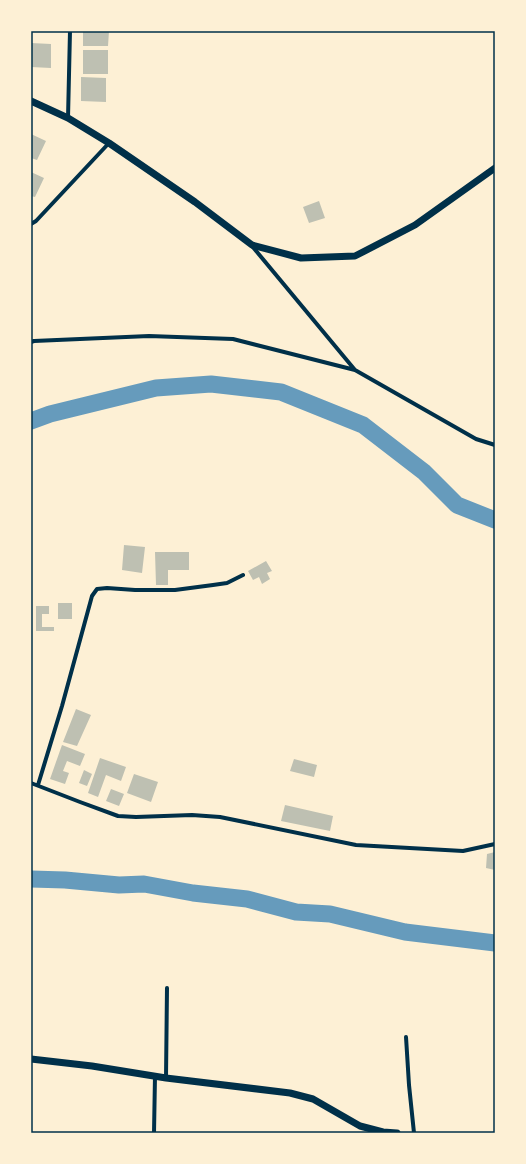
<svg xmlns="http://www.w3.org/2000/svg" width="526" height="1164" viewBox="0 0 526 1164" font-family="Raleway,sans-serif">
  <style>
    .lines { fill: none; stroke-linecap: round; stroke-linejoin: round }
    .river { stroke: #669bbc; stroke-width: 17 }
    .building { fill: #bec0b2 }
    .minor { stroke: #003049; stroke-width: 4 }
    .tertiary { stroke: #003049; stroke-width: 7 }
    .neatline { fill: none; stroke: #003049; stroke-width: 1.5 }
  </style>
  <rect width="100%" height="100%" fill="#fdf0d5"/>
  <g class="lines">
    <path class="river" d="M31,421L50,414L156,388L211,384L281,392L363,425L424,472L457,505L495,520
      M31,879L65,880L119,885L144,884L193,893L247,899L296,912L330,914L405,932L495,943"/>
  </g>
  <path class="building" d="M83,31H109L108,46H83Z
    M31,43L51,44V68L31,67Z
    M83,50H108V74H83Z
    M81,77L106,78V102L81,101Z
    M31,134L46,141L37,160L31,158Z
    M31,172L44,178L35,197L31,196Z
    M319,201L325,218L309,223L303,207Z
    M124,545L145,547L142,573L122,570Z
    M155,552H189V570H168V585H156Z
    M266,561L272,571L267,573L270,579L262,584L259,577L253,580L248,571Z
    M58,603H72V619H58Z
    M36,606H49V614H42V627H54V631H36Z
    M76,709L91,715L77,746L63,742Z
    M62,745L85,754L80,766L67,761L63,771L69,773L65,784L50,779Z
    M100,758L126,767L121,781L106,775L98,797L88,793Z
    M294,759L317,765L314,777L290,771Z
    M84,770L92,774L87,786L79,783Z
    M134,774L158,782L151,802L127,793Z
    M111,789L124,794L119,806L106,801Z
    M285,805L333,816L330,831L281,821Z
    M495,852V870L486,868L487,854Z"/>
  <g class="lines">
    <path class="minor" d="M68,118L70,31
      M31,224L36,221L109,143
      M252,246L355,370
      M31,342L34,341L149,336L233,339L355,370L476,439L495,445
      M31,783L80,802L118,816L136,817L192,815L220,817L356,845L463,851L495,844
      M38,785L62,706L92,596L97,589L107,588L135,590H175L213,585L227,583L243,575
      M406,1037L409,1085L414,1133
      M166,1078L167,988
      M154,1133L155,1076"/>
    <path class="tertiary" d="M31,101L68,118L109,143L195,202L252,245L301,258L355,256L415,225L495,168
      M31,1059L92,1066L166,1078L290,1093L313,1099L360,1126L383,1132L397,1133"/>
  </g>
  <rect width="526" height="1164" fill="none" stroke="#fdf0d5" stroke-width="64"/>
  <rect x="32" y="32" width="462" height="1100" class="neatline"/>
</svg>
